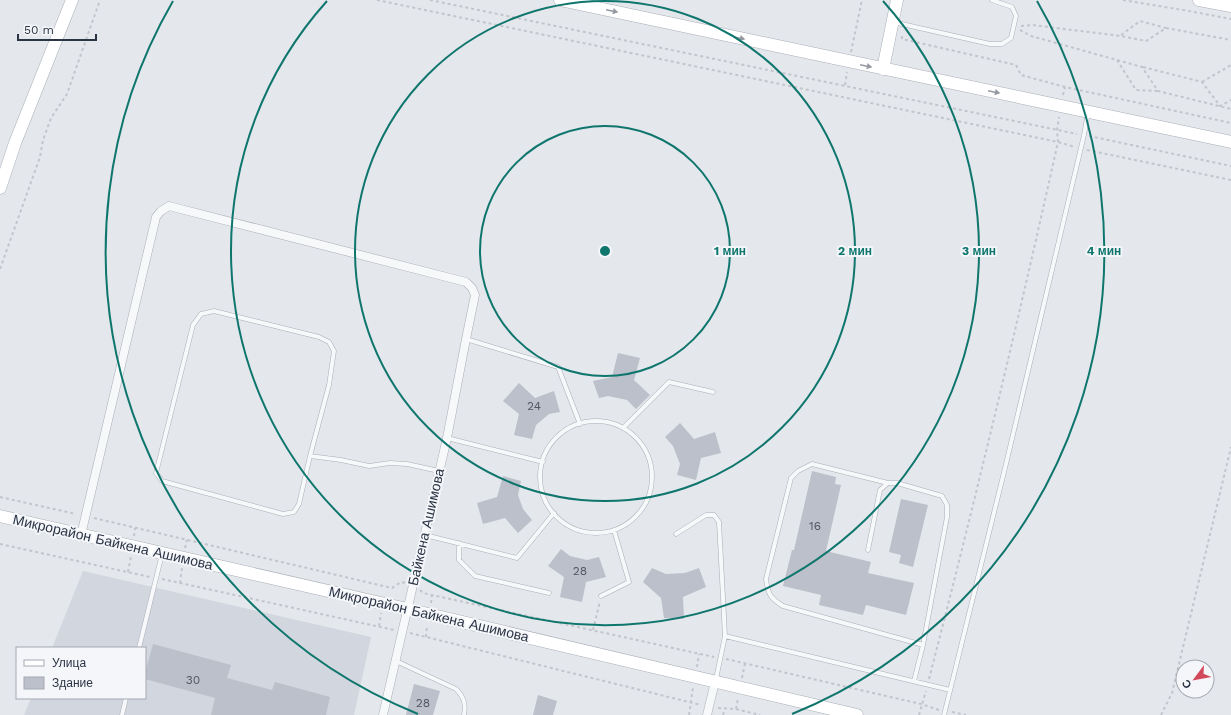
<svg xmlns="http://www.w3.org/2000/svg" width="1231" height="715" viewBox="0 0 1231 715" font-family="'Work Sans',sans-serif">
  <style>
    .built { fill: #d2d6de }
    .building { fill: #bbc0ca }
    .lines { fill: none; stroke-linecap: round; stroke-linejoin: round }
    .lane-casing { stroke: #a9aeb7; stroke-width: 5 }
    .street-casing { stroke: #a9aeb7; stroke-width: 9 }
    .secondary-casing { stroke: #a9aeb7; stroke-width: 13 }
    .path { stroke: #c2c5cb; stroke-width: 2; stroke-dasharray: 3 3; stroke-linecap: butt }
    .lane { stroke: #f7f8fa; stroke-width: 4 }
    .street { stroke: #f7f8fa; stroke-width: 8 }
    .secondary { stroke: #fff; stroke-width: 12 }
    .oneway { fill: #959aa2 }
    .ring { fill: none; stroke: #0f766e; stroke-width: 2 }
    .labels { text-anchor: middle; stroke-width: 4; stroke-linejoin: round; paint-order: stroke }
    .number-label { font-size: 12px; fill: #4f5766 }
    .street-label { font-size: 14px; fill: #2b3445; stroke: #f4f6f9 }
    .centre { fill: #0f766e; stroke: #f4f6f9; stroke-width: 2 }
    .ring-label { font-size: 12px; text-anchor: middle; font-weight: bold; fill: #0f766e; stroke: #f4f6f9; stroke-width: 4; stroke-linejoin: round; paint-order: stroke }
  </style>
  <rect width="100%" height="100%" fill="#e4e7ec"/>
  <path class="built" d="M83,571L371,637L354,715H24L31,698H145V648H52Z"/>
  <path class="building" d="M618,353L640,358L634,380L650,395L636,409L627,400L608,396L599,398L593,381L612,377Z
    M519,383L535,398L554,391L560,412L549,414L536,425L532,439L514,435L519,414L503,401Z
    M680,423L694,439L715,432L721,453L701,458L696,480L677,475L680,464L673,446L665,437Z
    M812,471L836,477L835,484L841,485L826,551L871,562L868,573L914,583L906,615L866,605L863,615L819,605L821,595L783,586L792,550H794Z
    M503,476L521,481L518,495L523,509L532,520L518,533L505,518L483,524L477,503L497,497Z
    M901,499L928,505L913,567L899,563L901,555L889,552Z
    M561,549L570,556L587,560L599,557L606,577L586,582L582,602L560,597L564,577L548,566Z
    M652,568L666,574L685,573L699,568L706,587L683,597L684,619L664,618L661,598L643,582Z
    M153,644L231,665L227,678L272,690L275,682L330,697L326,715H211L215,698L145,679V673Z
    M414,684L440,691L433,715H406Z
    M538,695L557,701L553,715H533Z"/>
  <g class="lines">
    <defs>
      <path id="lane" d="M893,22L990,44H1002L1011,38L1016,16L1012,7L992,0
        M214,311L319,337L329,342L334,351L329,385L310,456L299,504L294,512L283,514L162,481L156,473L193,325L201,314Z
        M466,339L558,367L580,424
        M540 477a56 56 0 1 1 112 0a56 56 0 1 1-112 0Z
        M623,428L669,382L713,392
        M447,438L543,462
        M310,456L341,460L369,466L390,463L407,464L439,471
        M888,483L812,464L798,471L791,478L766,579C768,594 770,598 783,606L923,645
        M676,534L706,515H714L719,522L725,636
        M425,535L517,558L554,513
        M459,543V560L475,576L549,593
        M868,550L880,490L888,483H897L942,496L947,505V517L923,645L914,681
        M601,596L629,582L614,530
        M139,648L162,554
        M396,661L456,689C464,697 466,704 464,715
        M716,679L725,636L950,690
        M122,715L126,698
        M944,715L1006,464L1084,135L1088,112"/>
      <path id="street" d="M81,535L156,217L161,211L169,206L466,282L472,288L475,295L466,339L447,438L383,715
        M707,715L715,682"/>
      <path id="secondary" d="M560,0L1231,142
        M1199,0L1231,6
        M883,69L897,0
        M0,188L15,143L72,0
        M0,516L407,609L857,715"/>
    </defs>
    <use href="#lane" class="lane-casing"/>
    <use href="#street" class="street-casing"/>
    <use href="#secondary" class="secondary-casing"/>
    <path class="path" d="M377,0L1058,142L1075,147
      M430,0L1077,134
      M1123,0L1189,11L1231,19
      M1021,26L1032,25L1121,36L1146,41L1166,28L1231,40
      M1020,30L1031,36L1142,67L1158,91L1231,109
      M1121,35L1140,21L1166,28
      M902,36V39L1016,65L1021,75L1065,87L1231,123
      M851,52L862,0
      M1117,60L1136,90L1158,91
      M1143,67L1202,82L1220,106L1231,100
      M1202,82L1231,65
      M845,85L847,72
      M1063,95L1065,87
      M1089,136L1231,166
      M1087,150L1231,180
      M0,269L40,157L43,140L51,118L67,94L100,0
      M0,497L76,514
      M94,518L392,588L401,582L406,583
      M134,536L135,528
      M0,544L150,577
      M185,548L187,540
      M128,572L131,556
      M162,579L394,630
      M180,583L182,568
      M420,590L423,593L432,595L714,657
      M431,603L432,595
      M379,626L381,613
      M593,630L600,601
      M410,633L701,705
      M426,637L427,626
      M726,659L921,704L939,710
      M697,667L699,654
      M742,678L745,663
      M929,679C975,501 1018,322 1058,142L1057,130L1059,117
      M718,708L736,709L760,715
      M736,709L738,698
      M952,712L966,715
      M689,715L693,687
      M723,715L725,708
      M919,715L926,691
      M1161,715L1172,693L1231,447"/>
    <use href="#lane" class="lane"/>
    <use href="#street" class="street"/>
    <use href="#secondary" class="secondary"/>
  </g>
  <defs><path id="oneway-solid" d="M-6-.8H1V-3.2L6.5 0L1 3.2V.8H-6Z"/></defs>
  <g class="oneway">
    <use href="#oneway-solid" transform="translate(612 11) rotate(12)"/>
    <use href="#oneway-solid" transform="translate(739 38) rotate(12)"/>
    <use href="#oneway-solid" transform="translate(866 66) rotate(12)"/>
    <use href="#oneway-solid" transform="translate(994 92) rotate(12)"/>
  </g>
  <g class="ring">
    <circle cx="605" cy="251" r="125"/>
    <circle cx="605" cy="251" r="250"/>
    <path d="M883 1A374 374 0 1 1 327 1"/>
    <path d="M418 714A499 499 0 0 1 173 1M1037 1A499 499 0 0 1 792 714"/>
  </g>
  <g class="labels">
    <g class="number-label">
      <text x="534" y="410">24</text>
      <text x="815" y="530">16</text>
      <text x="580" y="575">28</text>
      <text x="193" y="684">30</text>
      <text x="423" y="707">28</text>
    </g>
    <g class="street-label">
      <text transform="translate(426 527) rotate(-77)" y="5">Байкена Ашимова</text>
      <text transform="translate(113 542) rotate(13)" y="5">Микрорайон Байкена Ашимова</text>
      <text transform="translate(429 614) rotate(13)" y="5">Микрорайон Байкена Ашимова</text>
    </g>
  </g>
  <circle cx="605" cy="251" r="6" class="centre"/>
  <g class="ring-label">
    <text x="730" y="255">1 мин</text>
    <text x="855" y="255">2 мин</text>
    <text x="979" y="255">3 мин</text>
    <text x="1104" y="255">4 мин</text>
  </g>
  <rect x="16" y="647" width="130" height="52" fill="#f4f6f9" stroke="#a4a8b1"/>
  <rect x="24" y="660" width="20" height="6" fill="#ffffff" stroke="#a4a8b1"/>
  <text x="52" y="667" font-size="12" fill="#2b3445">Улица</text>
  <rect x="24" y="677" width="20" height="12" fill="#bbc0ca" stroke="#a4a8b1"/>
  <text x="52" y="687" font-size="12" fill="#2b3445">Здание</text>
  <g transform="translate(1195 679) rotate(238)"><circle r="19" fill="#f4f6f9" stroke="#a4a8b1"/>
  <path d="M0-3L7 15L0 10L-7 15Z" fill="#d1495b"/>
  <text y="-6" font-size="11" font-weight="bold" text-anchor="middle" fill="#2b3445">С</text>
  </g>
  <path d="M18 34v6h78v-6" fill="none" stroke="#2b3445" stroke-width="2"/>
  <text x="24" y="34" font-size="12" fill="#2b3445" stroke="#f4f6f9" stroke-width="3" paint-order="stroke">50 m</text>
</svg>
